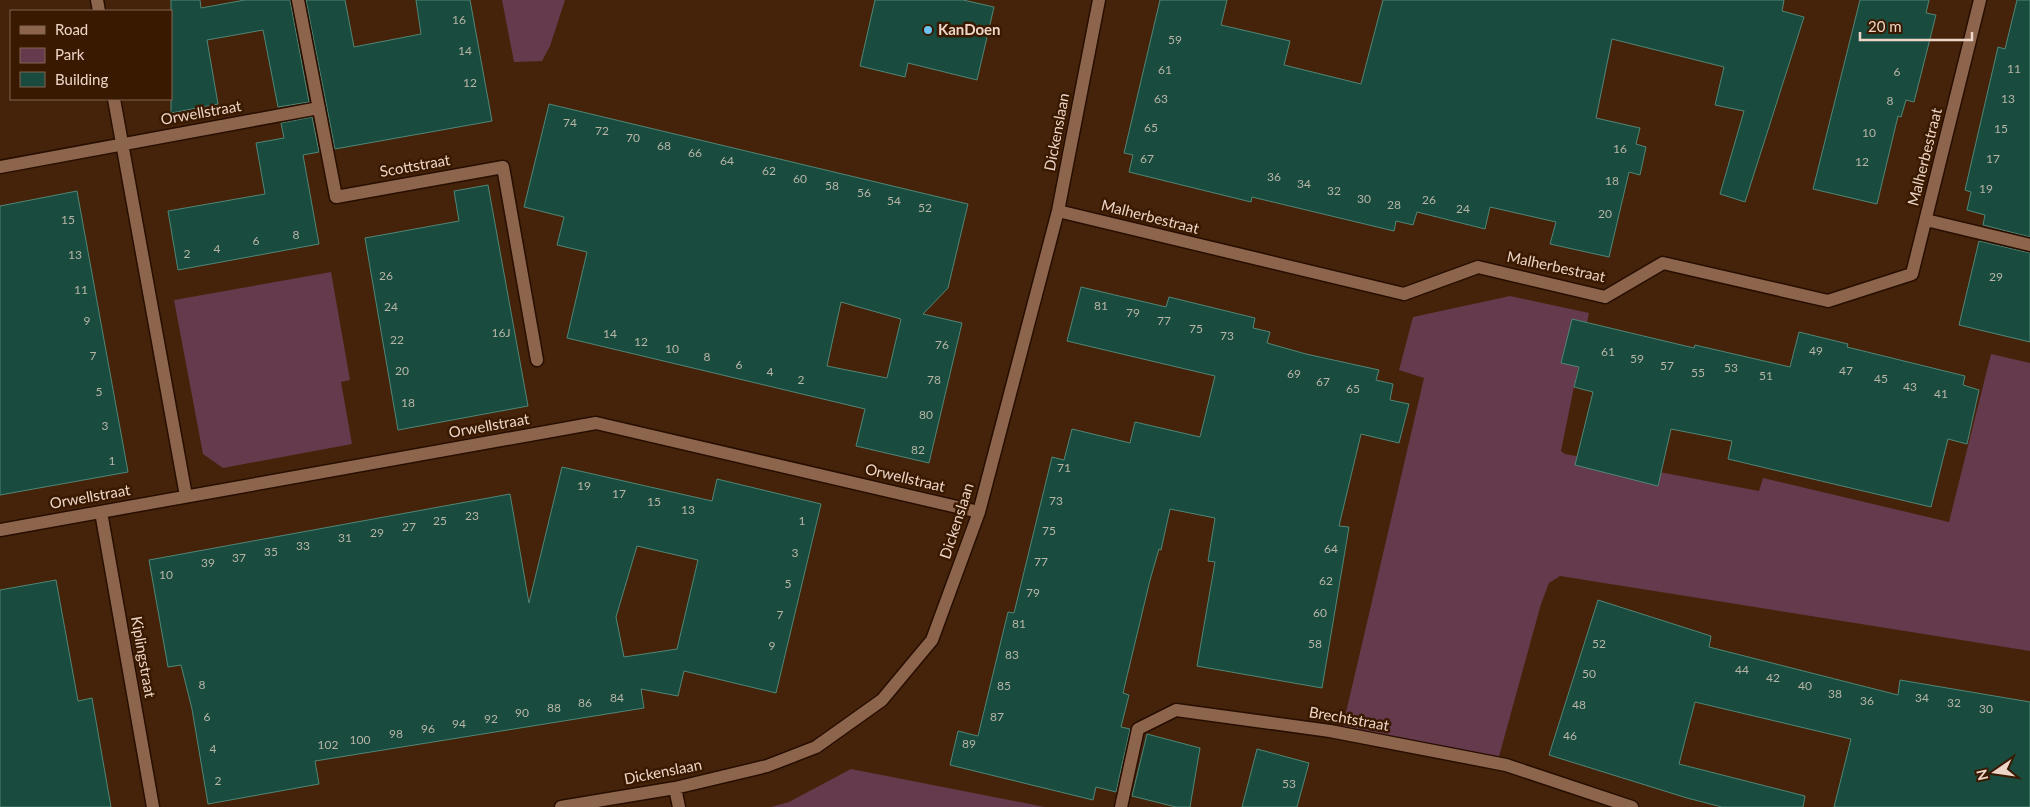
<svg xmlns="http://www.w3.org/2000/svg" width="2030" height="807" viewBox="0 0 2030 807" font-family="Lato,sans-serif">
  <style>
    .green { fill: #643a4c }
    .building { fill: #194c3f; stroke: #508676; fill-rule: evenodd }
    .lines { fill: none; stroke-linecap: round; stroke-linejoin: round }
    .minor-casing { stroke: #270e00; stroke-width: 15 }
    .minor { stroke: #8d654c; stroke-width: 12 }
    .poi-dot { fill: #6ac3f1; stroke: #3a1901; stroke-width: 2 }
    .labels { text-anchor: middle; stroke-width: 5; stroke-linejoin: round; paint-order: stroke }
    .number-label { font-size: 12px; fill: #b8b4a6 }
    .poi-label { font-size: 15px; font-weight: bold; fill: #edd6c8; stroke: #3a1901; text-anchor: start }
    .street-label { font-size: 15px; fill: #edd6c8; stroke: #3a1901 }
  </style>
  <rect width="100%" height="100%" fill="#45230a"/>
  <path class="green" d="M502,0H565L550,46L542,61L514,62Z
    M331,272L350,380L341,382L352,444L223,468L203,454L174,300Z
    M1510,296L1589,313L1561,451L1565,454L1759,491L1763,478L1949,522L1991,354L2030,363V651L1560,576L1549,583L1541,604L1498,760L1341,734L1424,378L1399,370L1413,317Z
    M851,769L1045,807H771L789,802Z"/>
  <path class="building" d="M171,0H200L201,8L245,0H290L309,102L278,107L263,30L207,40L218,104L171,113Z
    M306,0H345L354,47L421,34L416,0H470L492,121L335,149Z
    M875,0H963L994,7L977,80L908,63L905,77L860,66Z
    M1160,0H1227L1221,25L1290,41L1284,65L1361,84L1383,0H1784L1782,11L1804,17L1745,202L1720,194L1744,111L1715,105L1724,67L1612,39L1596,118L1640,128L1636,144L1646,147L1640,175L1629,172L1609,257L1550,244L1556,222L1490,207L1485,229L1417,212L1413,225L1396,221L1394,231L1252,197L1251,202L1129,172L1133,155L1124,153Z
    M1860,0H1929L1926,13L1936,15L1914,102L1906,100L1901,117L1898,116L1877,204L1813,189Z
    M2017,0H2030V237L1983,225L1985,215L1967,210L1971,192L1965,190L1998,47L2005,49Z
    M549,104L968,204L948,288L923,314L962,323L929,463L856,446L865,409L567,338L587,252L557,245L564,217L524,207ZM841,302L901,319L887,378L827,366Z
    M312,117L319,152L303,155L319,244L178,270L168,211L265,194L256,143L284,138L281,123Z
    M488,185L528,406L398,430L365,238L459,221L454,191Z
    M77,191L128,472L0,495V206Z
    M1979,241L2030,253V342L1959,325Z
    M1081,287L1166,307L1169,297L1255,318L1253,328L1270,332L1267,343L1306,354L1379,370L1376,380L1393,384L1390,400L1409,404L1399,443L1361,434L1339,526L1349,527L1322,688L1197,666L1215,562L1208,561L1215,518L1170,509L1161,550L1159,549L1150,580L1123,693L1129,695L1121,727L1130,729L1116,792L1096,787L1093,800L950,765L958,731L978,736L1008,612L1014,613L1052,457L1064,460L1072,429L1130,443L1135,422L1200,437L1215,376L1067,341Z
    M1572,319L1694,348L1695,345L1790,367L1799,332L1848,344L1847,347L1965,376L1963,385L1979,390L1967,444L1948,439L1931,507L1728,459L1732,441L1671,429L1658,486L1575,465L1593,392L1574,387L1579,367L1561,363Z
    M562,467L712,501L717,479L821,504L776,693L684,671L678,696L641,689L644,708L315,761L319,784L208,804L192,709L181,665L168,667L149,560L510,494L529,603ZM637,546L698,560L677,649L624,657L616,617Z
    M56,580L78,701L92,698L111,807H0V590Z
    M1598,600L1711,636L1709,647L1898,695L1900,680L2030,702V807H1834L1851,739L1695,702L1679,764L1805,796L1803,807H1722L1687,798L1549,755Z
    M1147,734L1200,748L1190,807H1176L1132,796Z
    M1257,749L1309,763L1297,807H1242Z"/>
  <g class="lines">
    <defs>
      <path id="minor" d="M97,0L99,11
        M298,0L336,197L503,167L537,360
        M114,99L186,496
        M0,167L319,108
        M1058,211L1404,294L1478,267L1605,297L1663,263L1828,301L1912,274L1980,0
        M1926,220L2030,245
        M101,512L153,807
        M0,530L596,423L979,512
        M675,788L679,807
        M561,807L675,788L767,766L816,747L882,700L932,640L979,512L1058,211L1099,0
        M1121,807L1138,729L1176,710L1330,731L1506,765L1632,807"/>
    </defs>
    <use href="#minor" class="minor-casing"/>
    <use href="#minor" class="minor"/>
  </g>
  <circle class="poi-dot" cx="928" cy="30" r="5"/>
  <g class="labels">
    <g class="number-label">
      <text x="459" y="24">16</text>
      <text x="1175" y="44">59</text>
      <text x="465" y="55">14</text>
      <text x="2014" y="73">11</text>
      <text x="1165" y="74">61</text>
      <text x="1897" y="76">6</text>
      <text x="470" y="87">12</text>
      <text x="1161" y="103">63</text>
      <text x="2008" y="103">13</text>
      <text x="1890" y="105">8</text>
      <text x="570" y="127">74</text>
      <text x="1151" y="132">65</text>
      <text x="2001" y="133">15</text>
      <text x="602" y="135">72</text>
      <text x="1869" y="137">10</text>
      <text x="633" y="142">70</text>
      <text x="664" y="150">68</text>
      <text x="1620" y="153">16</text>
      <text x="695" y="157">66</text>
      <text x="1147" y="163">67</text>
      <text x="1993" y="163">17</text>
      <text x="727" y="165">64</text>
      <text x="1862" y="166">12</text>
      <text x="769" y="175">62</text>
      <text x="1274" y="181">36</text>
      <text x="800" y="183">60</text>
      <text x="1612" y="185">18</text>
      <text x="1304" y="188">34</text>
      <text x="832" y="190">58</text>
      <text x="1986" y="193">19</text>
      <text x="1334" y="195">32</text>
      <text x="864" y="197">56</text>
      <text x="1364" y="203">30</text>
      <text x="1429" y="204">26</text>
      <text x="894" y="205">54</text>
      <text x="1394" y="209">28</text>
      <text x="925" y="212">52</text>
      <text x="1463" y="213">24</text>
      <text x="1605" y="218">20</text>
      <text x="68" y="224">15</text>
      <text x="296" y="239">8</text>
      <text x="256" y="245">6</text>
      <text x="217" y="253">4</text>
      <text x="187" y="258">2</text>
      <text x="75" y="259">13</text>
      <text x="386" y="280">26</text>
      <text x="1996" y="281">29</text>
      <text x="81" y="294">11</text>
      <text x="1101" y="310">81</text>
      <text x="391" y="311">24</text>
      <text x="1133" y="317">79</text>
      <text x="87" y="325">9</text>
      <text x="1164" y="325">77</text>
      <text x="1196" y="333">75</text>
      <text x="501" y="337">16J</text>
      <text x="610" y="338">14</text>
      <text x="1227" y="340">73</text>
      <text x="397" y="344">22</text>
      <text x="641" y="346">12</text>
      <text x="942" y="349">76</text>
      <text x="672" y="353">10</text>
      <text x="1816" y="355">49</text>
      <text x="1608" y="356">61</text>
      <text x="93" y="360">7</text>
      <text x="707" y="361">8</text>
      <text x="1637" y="363">59</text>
      <text x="739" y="369">6</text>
      <text x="1667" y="370">57</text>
      <text x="1731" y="372">53</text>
      <text x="402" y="375">20</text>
      <text x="1846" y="375">47</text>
      <text x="770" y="376">4</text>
      <text x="1698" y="377">55</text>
      <text x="1294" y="378">69</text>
      <text x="1766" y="380">51</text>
      <text x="1881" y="383">45</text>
      <text x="801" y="384">2</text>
      <text x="934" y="384">78</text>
      <text x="1323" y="386">67</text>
      <text x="1910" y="391">43</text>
      <text x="1353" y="393">65</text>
      <text x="99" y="396">5</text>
      <text x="1941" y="398">41</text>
      <text x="408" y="407">18</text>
      <text x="926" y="419">80</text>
      <text x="105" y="430">3</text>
      <text x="918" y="454">82</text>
      <text x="112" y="465">1</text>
      <text x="1064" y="472">71</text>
      <text x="584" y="490">19</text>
      <text x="619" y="498">17</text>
      <text x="1056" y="505">73</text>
      <text x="654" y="506">15</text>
      <text x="688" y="514">13</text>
      <text x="472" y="520">23</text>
      <text x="440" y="525">25</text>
      <text x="802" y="525">1</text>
      <text x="409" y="531">27</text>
      <text x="1049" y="535">75</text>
      <text x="377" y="537">29</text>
      <text x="345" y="542">31</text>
      <text x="303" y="550">33</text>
      <text x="1331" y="553">64</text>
      <text x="271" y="556">35</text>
      <text x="795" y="557">3</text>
      <text x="239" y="562">37</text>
      <text x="1041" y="566">77</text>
      <text x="208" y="567">39</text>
      <text x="166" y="579">10</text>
      <text x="1326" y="585">62</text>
      <text x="788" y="588">5</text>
      <text x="1033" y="597">79</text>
      <text x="1320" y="617">60</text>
      <text x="780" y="619">7</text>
      <text x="1019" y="628">81</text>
      <text x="1315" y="648">58</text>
      <text x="1599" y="648">52</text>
      <text x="772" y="650">9</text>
      <text x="1012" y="659">83</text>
      <text x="1742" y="674">44</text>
      <text x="1589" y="678">50</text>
      <text x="1773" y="682">42</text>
      <text x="202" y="689">8</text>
      <text x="1004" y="690">85</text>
      <text x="1805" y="690">40</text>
      <text x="1835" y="698">38</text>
      <text x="617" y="702">84</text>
      <text x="1922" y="702">34</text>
      <text x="1867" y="705">36</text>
      <text x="585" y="707">86</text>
      <text x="1954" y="707">32</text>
      <text x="1579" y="709">48</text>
      <text x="554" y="712">88</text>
      <text x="1986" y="713">30</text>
      <text x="522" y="717">90</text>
      <text x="207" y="721">6</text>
      <text x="997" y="721">87</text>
      <text x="491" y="723">92</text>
      <text x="459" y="728">94</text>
      <text x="428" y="733">96</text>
      <text x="396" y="738">98</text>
      <text x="1570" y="740">46</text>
      <text x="360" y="744">100</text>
      <text x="969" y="748">89</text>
      <text x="328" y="749">102</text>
      <text x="213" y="753">4</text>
      <text x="218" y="785">2</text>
      <text x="1289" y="788">53</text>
    </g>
    <g class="poi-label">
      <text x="938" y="35">KanDoen</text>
    </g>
    <g class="street-label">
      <text transform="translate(201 113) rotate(-10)" y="5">Orwellstraat</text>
      <text transform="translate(1057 132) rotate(-79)" y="5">Dickenslaan</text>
      <text transform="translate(1925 157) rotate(-76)" y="5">Malherbestraat</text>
      <text transform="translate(415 166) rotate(-10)" y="5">Scottstraat</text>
      <text transform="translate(1150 217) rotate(14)" y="5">Malherbestraat</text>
      <text transform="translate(1556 267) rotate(12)" y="5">Malherbestraat</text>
      <text transform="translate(489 426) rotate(-10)" y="5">Orwellstraat</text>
      <text transform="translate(905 478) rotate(13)" y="5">Orwellstraat</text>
      <text transform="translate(90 497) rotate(-10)" y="5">Orwellstraat</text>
      <text transform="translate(957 521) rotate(-72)" y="5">Dickenslaan</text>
      <text transform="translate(143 657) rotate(80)" y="5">Kiplingstraat</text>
      <text transform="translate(1349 719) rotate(10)" y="5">Brechtstraat</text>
      <text transform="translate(663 772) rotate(-11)" y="5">Dickenslaan</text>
    </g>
  </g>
  <rect x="10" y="10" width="162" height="90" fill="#3a1901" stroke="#826551"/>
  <rect x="20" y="26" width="25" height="8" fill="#8d654c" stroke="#826551"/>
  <text x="55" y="35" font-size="15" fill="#edd6c8">Road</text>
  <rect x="20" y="48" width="25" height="15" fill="#643a4c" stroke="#826551"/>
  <text x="55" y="60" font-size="15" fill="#edd6c8">Park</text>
  <rect x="20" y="72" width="25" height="15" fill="#194c3f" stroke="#826551"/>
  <text x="55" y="85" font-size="15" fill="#edd6c8">Building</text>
  <g transform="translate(1995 772) rotate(257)" stroke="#3a1901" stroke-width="4" paint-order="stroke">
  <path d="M0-4L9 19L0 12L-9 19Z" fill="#edd6c8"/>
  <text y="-8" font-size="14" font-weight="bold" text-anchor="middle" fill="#edd6c8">N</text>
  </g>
  <path d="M1860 32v8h112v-8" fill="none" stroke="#edd6c8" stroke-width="2.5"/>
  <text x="1868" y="32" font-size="15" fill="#edd6c8" stroke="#3a1901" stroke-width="4" paint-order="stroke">20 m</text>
</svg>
